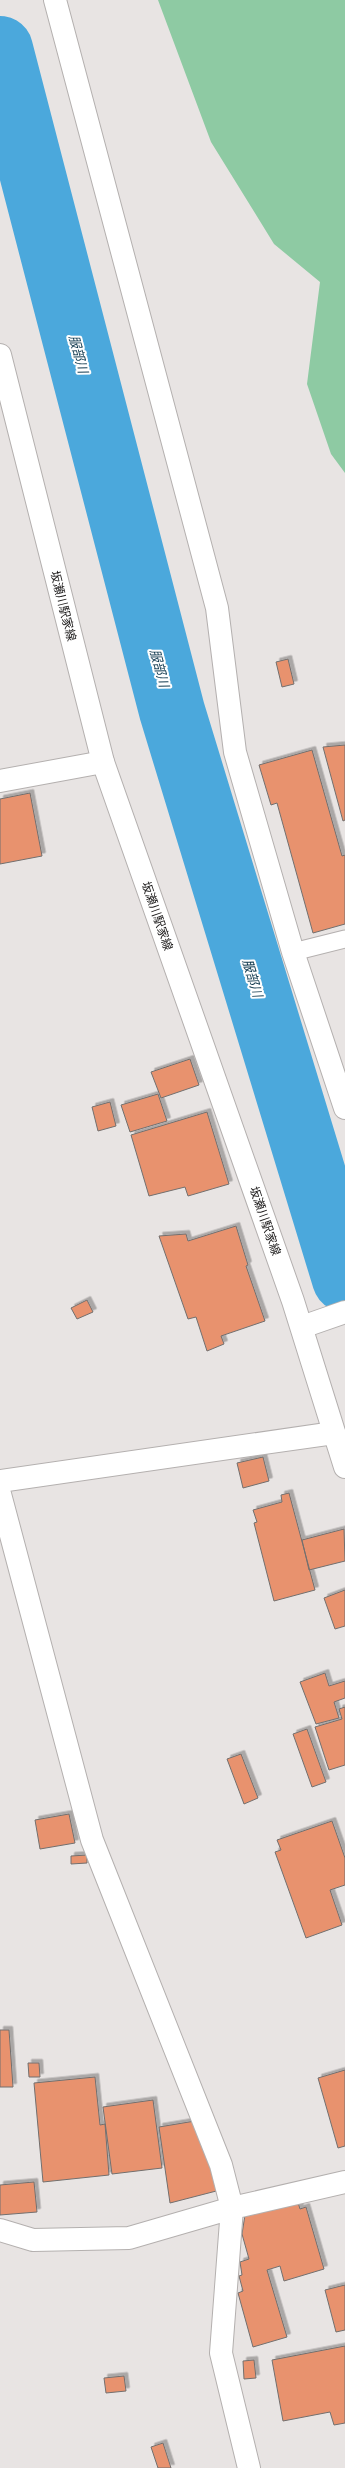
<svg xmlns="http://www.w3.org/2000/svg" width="345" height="2468" viewBox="0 0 345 2468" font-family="Jost,'Noto Sans JP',sans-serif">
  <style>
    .green { fill: #8ecaa3 }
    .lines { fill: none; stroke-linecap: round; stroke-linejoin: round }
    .river { stroke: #4ba8dc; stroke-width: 66 }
    .building { fill: #e8926e; stroke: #726f6e; filter: url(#shadow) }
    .service-casing { stroke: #b4b0af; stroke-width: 19 }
    .minor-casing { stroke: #b4b0af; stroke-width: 24 }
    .secondary-casing { stroke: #b4b0af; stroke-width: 24 }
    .service { stroke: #fff; stroke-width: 17 }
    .minor { stroke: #fff; stroke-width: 22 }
    .secondary { stroke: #fff; stroke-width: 22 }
    .labels { text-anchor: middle; stroke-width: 4; stroke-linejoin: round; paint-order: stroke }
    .street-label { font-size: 12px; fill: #1c1a1a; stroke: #fff }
    .water-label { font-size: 13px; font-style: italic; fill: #0f384d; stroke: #fff }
  </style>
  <defs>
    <filter id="shadow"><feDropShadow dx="3.5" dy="-3.5" stdDeviation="0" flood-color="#0004"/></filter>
  </defs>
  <rect width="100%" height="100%" fill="#e8e4e3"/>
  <path class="green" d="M158,0H345V473L331,454L307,384L320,282L274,244L211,142Z"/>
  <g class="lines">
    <path class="river" d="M0,49L172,711L345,1279"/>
  </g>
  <path class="building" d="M288,659L294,684L282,687L276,662Z
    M345,745V820L343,821L323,747Z
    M312,750L342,856L345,855V924L313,933L277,803L271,805L259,765Z
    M30,793L42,856L0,864V799Z
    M190,1059L199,1085L161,1098L151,1072Z
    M158,1094L167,1121L130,1132L121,1105Z
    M110,1102L116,1126L98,1131L92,1107Z
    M207,1112L229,1184L188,1196L185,1187L149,1196L131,1135Z
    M236,1226L248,1265L246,1266L265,1321L221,1336L224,1344L207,1351L196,1317L188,1319L159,1236L186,1234L188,1241Z
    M87,1300L93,1312L77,1319L71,1308Z
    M263,1457L269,1481L243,1488L237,1463Z
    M289,1493L315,1590L274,1601L254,1523L257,1522L253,1510L282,1502L281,1495Z
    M344,1529L345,1561L309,1570L302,1540Z
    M345,1590V1626L335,1629L324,1598Z
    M325,1673L329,1686L345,1681V1698L334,1702L339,1718L316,1724L300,1682Z
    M345,1707V1765L329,1770L315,1727L342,1719L339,1709Z
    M307,1729L326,1782L312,1787L293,1734Z
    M241,1754L258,1798L244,1804L227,1759Z
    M69,1814L75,1843L40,1849L35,1820Z
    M332,1821L345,1858V1885L330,1890L342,1925L306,1938L275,1852L281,1850L277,1840Z
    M87,1855V1863L71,1864V1856Z
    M0,2030H9L13,2087H0Z
    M28,2063H39L40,2077H29Z
    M345,2070V2146L338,2148L318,2078Z
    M95,2077L100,2125L105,2124L109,2175L43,2182L34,2083Z
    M153,2100L162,2168L112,2174L103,2107Z
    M195,2121L224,2189L170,2203L159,2127Z
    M34,2182L37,2212L0,2215V2185Z
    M297,2199L300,2209L306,2207L324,2269L284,2281L280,2266L267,2270L287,2337L253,2347L238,2293L243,2291L239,2276L242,2275L240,2262L249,2259L242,2234L245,2215Z
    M345,2285V2330L336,2332L325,2290Z
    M345,2346V2423L334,2425L330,2412L283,2421L272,2360Z
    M254,2360L256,2378L244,2379L243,2361Z
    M124,2376L126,2391L106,2393L104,2378Z
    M163,2443L171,2468H158L151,2447Z"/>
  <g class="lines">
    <defs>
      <path id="service" d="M293,952L345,939"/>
      <path id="minor" d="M55,0L217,608L235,752L293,952L345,1108
        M0,781L103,762
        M302,1327L345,1312
        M0,1481L334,1433
        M0,1494L92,1840L221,2165L232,2208L221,2353L249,2468
        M0,2230L33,2240L129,2238L232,2208L345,2182"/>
      <path id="secondary" d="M0,355L103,762L293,1301L345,1467"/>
    </defs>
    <use href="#service" class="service-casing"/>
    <use href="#minor" class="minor-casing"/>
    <use href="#secondary" class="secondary-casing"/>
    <use href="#service" class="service"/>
    <use href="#minor" class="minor"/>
    <use href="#secondary" class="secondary"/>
  </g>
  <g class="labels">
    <g class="street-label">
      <text transform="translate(63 606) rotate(76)" y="4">坂瀬川駅家線</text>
      <text transform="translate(157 916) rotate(71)" y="4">坂瀬川駅家線</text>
      <text transform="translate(265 1221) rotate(71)" y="4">坂瀬川駅家線</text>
    </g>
    <g class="water-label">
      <text transform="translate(79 354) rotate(75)" y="5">服部川</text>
      <text transform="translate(160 668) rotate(75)" y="5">服部川</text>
      <text transform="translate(253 978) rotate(73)" y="5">服部川</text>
    </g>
  </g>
</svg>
